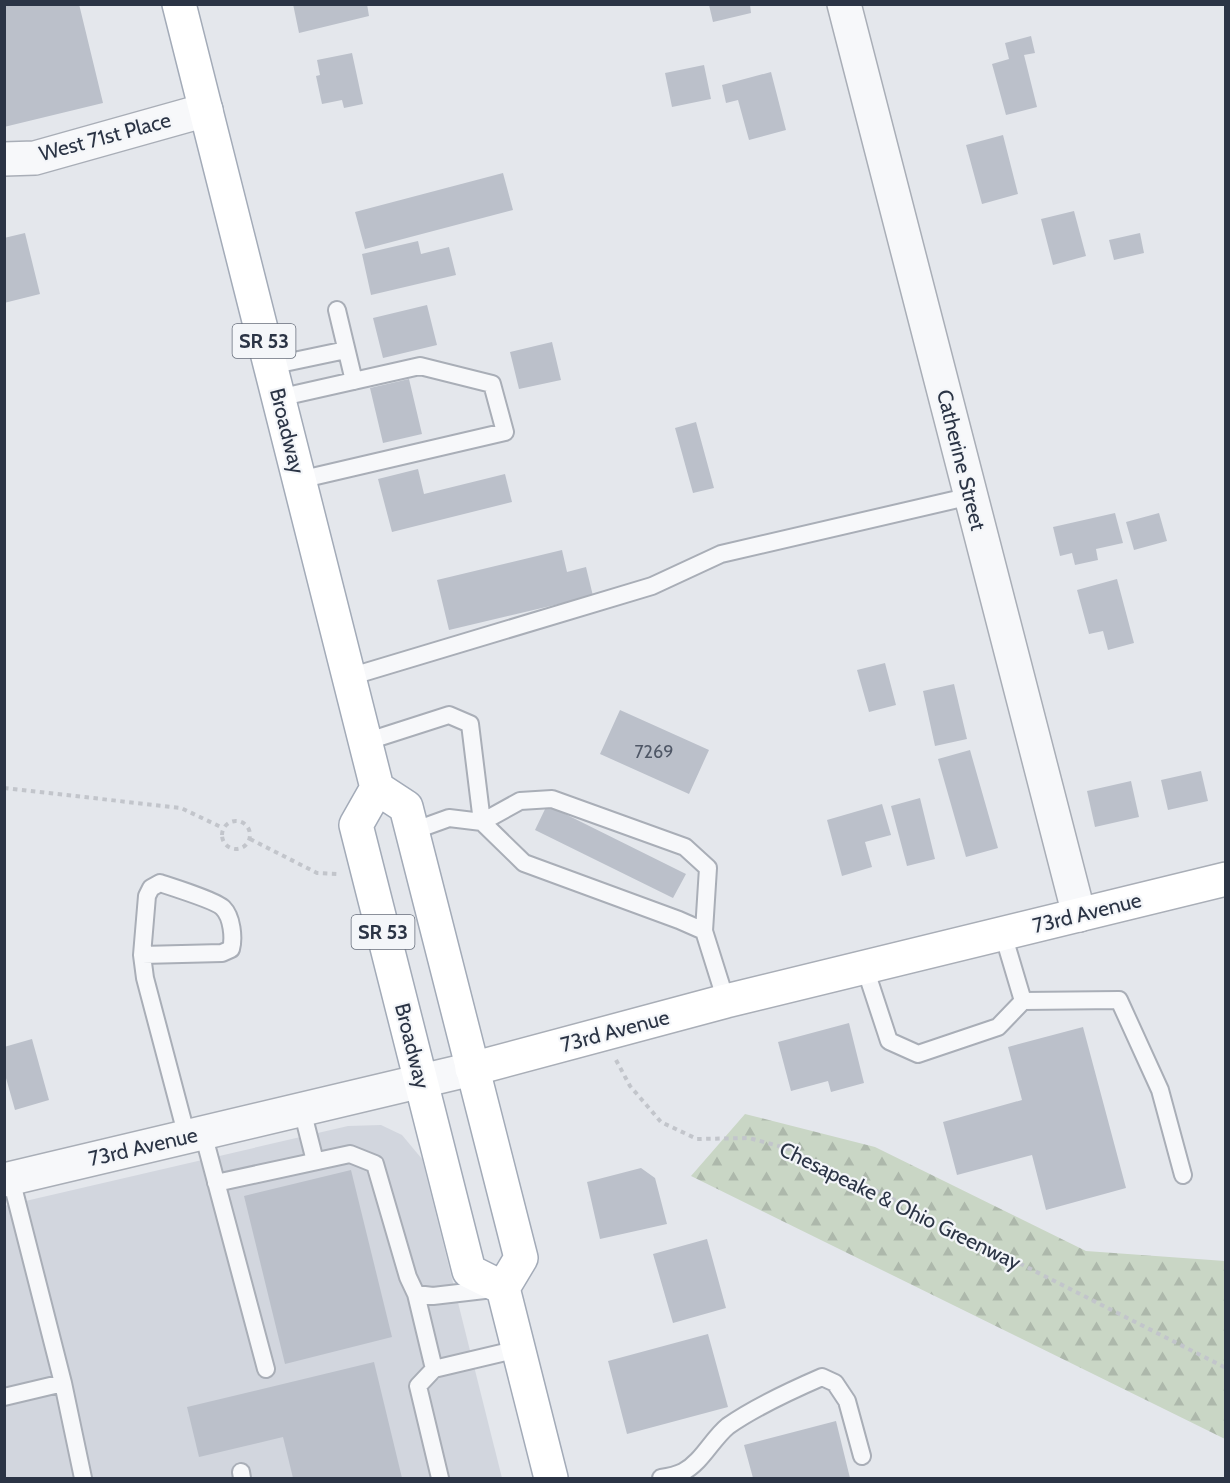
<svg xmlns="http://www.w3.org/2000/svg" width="1230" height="1483" viewBox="0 0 1230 1483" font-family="Cabin,sans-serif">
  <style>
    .built { fill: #d2d6de }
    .forest { fill: url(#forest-firs) }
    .building { fill: #bbc0ca }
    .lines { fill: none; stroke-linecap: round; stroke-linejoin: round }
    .service-casing { stroke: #a9aeb7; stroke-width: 20 }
    .minor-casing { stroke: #a9aeb7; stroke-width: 36 }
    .tertiary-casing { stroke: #a9aeb7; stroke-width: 36 }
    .secondary-casing { stroke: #a9aeb7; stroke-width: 36 }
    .primary-casing { stroke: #a3abb8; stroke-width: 36 }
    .path { stroke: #c2c5cb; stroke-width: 4; stroke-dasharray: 4.5 4.5; stroke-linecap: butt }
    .service { stroke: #f7f8fa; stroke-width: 16 }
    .minor { stroke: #f7f8fa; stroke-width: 33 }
    .tertiary { stroke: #f7f8fa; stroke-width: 33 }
    .secondary { stroke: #fff; stroke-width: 33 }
    .primary { stroke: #fff; stroke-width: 33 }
    .labels { text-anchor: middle; stroke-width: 4.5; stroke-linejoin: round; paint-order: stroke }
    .number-label { font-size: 18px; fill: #4f5766 }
    .shield { fill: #f4f6f9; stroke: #676e7b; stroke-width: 1.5 }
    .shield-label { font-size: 20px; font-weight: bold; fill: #2b3445 }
    .street-label { font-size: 21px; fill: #2b3445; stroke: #f4f6f9 }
  </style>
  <defs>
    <pattern id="forest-firs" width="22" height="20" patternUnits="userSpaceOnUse" patternTransform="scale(1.5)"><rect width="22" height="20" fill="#c9d6c5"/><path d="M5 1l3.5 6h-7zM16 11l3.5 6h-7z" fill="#adb8ab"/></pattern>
  </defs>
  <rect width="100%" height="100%" fill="#e4e7ec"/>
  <path class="built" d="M381,1125L402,1135L422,1159L502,1478H5L4,1206L348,1126Z"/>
  <path class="forest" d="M745,1114L875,1147L1086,1251L1225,1261V1439L691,1176Z"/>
  <path class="building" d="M4,4H79L103,103L4,127Z
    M293,4H367L369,16L299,33Z
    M709,5H750L751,13L713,22Z
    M1031,36L1035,53L1024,55L1037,107L1006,115L992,64L1009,59L1005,43Z
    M352,53L363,104L344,108L342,100L322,104L316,76L320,75L317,60Z
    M704,65L711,99L672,107L665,73Z
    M771,72L786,130L749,140L738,100L726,103L722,85Z
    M1003,135L1018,194L982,204L966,145Z
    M503,173L513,210L365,249L355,212Z
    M1074,211L1086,256L1053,265L1041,219Z
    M25,233L40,294L4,303V238Z
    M1140,233L1144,253L1114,260L1109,240Z
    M418,241L421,254L449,247L456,275L371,295L362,254Z
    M427,305L437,345L383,358L373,318Z
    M552,342L561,380L519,389L510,352Z
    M409,379L422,434L383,443L370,388Z
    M696,422L714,488L693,493L675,428Z
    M418,469L424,494L505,474L512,502L392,532L378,479Z
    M1115,513L1123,543L1096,549L1098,560L1075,565L1072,553L1060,556L1053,527Z
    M1159,513L1167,541L1134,550L1126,522Z
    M562,550L567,572L586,567L593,596L449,630L437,580Z
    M1117,579L1134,643L1108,650L1103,631L1089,634L1077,590Z
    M885,663L896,705L869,712L857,670Z
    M954,684L967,739L935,746L923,691Z
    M620,710L709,750L689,794L600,754Z
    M970,750L998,848L966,857L938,759Z
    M1201,771L1208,801L1168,810L1161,780Z
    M1131,781L1139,817L1095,827L1087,791Z
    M920,798L935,859L907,866L891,806Z
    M882,804L891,835L865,842L872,867L842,876L827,820Z
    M547,805L686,874L673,898L535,830Z
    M849,1023L864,1083L831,1092L828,1081L791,1091L778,1042Z
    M1083,1027L1126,1188L1046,1210L1032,1155L957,1175L943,1122L1022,1100L1008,1047Z
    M32,1039L49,1100L15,1110L4,1071V1047Z
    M641,1168L655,1178L667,1224L600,1239L587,1182Z
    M351,1170L392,1337L285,1364L244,1196Z
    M707,1239L726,1308L673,1323L653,1254Z
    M708,1334L728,1407L627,1434L608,1361Z
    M374,1362L402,1478H293L283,1437L199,1457L187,1407Z
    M836,1421L850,1478H753L744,1445Z"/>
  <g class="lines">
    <defs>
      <path id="service" d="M337,310L354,381
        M270,366L346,350
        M278,398L420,366L492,384L505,432L299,480
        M349,677L652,586L721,554L971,496
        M365,742L449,715L470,724L482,822L520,801L552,799L685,847L708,868L704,931
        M413,831L449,818L482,822L524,863L679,920L704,931L726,1001
        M142,955L222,953L231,949C234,938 232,917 223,908C217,901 172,887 160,883L151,888L147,896L142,955L145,978L187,1137
        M865,968L889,1041L918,1054L998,1027L1023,1001L1003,934
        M1023,1001L1119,1000L1160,1090L1183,1175
        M302,1110L315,1161
        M203,1133L266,1369
        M11,1179L63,1383
        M216,1183L350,1154L375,1164L408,1277L416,1294L433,1296L493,1289
        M416,1294L434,1369
        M4,1397L63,1383L83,1478
        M241,1472L242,1478
        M440,1478L418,1386L434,1369L518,1349
        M661,1478C668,1477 677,1475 683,1472C702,1462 712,1439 728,1426C755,1407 792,1390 822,1377L835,1383L847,1401L862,1456"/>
      <path id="minor" d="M844,4L1079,915
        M4,159L35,158L206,110"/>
      <path id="tertiary" d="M4,1180L472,1069"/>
      <path id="secondary" d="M472,1069L726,1001L1226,879"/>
      <path id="primary" d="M179,4L377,788L406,807L521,1258L503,1288L551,1478
        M377,788L356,825L469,1271L503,1288"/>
    </defs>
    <use href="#service" class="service-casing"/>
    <use href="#minor" class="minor-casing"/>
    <use href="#tertiary" class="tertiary-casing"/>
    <use href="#secondary" class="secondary-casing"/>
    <use href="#primary" class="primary-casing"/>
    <path class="path" d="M4,788L181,808L223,828
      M222 835a14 14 0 1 1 28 0a14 14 0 1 1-28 0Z
      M250,839L317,873L338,874
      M616,1060L630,1086L661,1122L697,1139L749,1138L786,1148L865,1185L1226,1368"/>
    <use href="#service" class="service"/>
    <use href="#minor" class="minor"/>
    <use href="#tertiary" class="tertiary"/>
    <use href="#secondary" class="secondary"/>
    <use href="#primary" class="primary"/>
  </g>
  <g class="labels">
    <g class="number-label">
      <text x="654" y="758">7269</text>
    </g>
    <g class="shield">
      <rect x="232.5" y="324" width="63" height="34" rx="4.5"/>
      <rect x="351.5" y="915" width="63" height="34" rx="4.5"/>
    </g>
    <g class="shield-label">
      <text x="264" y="348">SR 53</text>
      <text x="383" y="939">SR 53</text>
    </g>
    <g class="street-label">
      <text transform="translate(105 137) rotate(-15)" y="7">West 71st Place</text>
      <text transform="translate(287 431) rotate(76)" y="7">Broadway</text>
      <text transform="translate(961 460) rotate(76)" y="7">Catherine Street</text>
      <text transform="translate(1087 913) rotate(-14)" y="7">73rd Avenue</text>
      <text transform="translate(615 1031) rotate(-15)" y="7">73rd Avenue</text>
      <text transform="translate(412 1046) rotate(76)" y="7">Broadway</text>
      <text transform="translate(143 1147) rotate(-13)" y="7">73rd Avenue</text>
      <text transform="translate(900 1206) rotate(26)" y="7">Chesapeake &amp; Ohio Greenway</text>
    </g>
  </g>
  <rect width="1230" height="1483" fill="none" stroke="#2b3445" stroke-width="12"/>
</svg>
